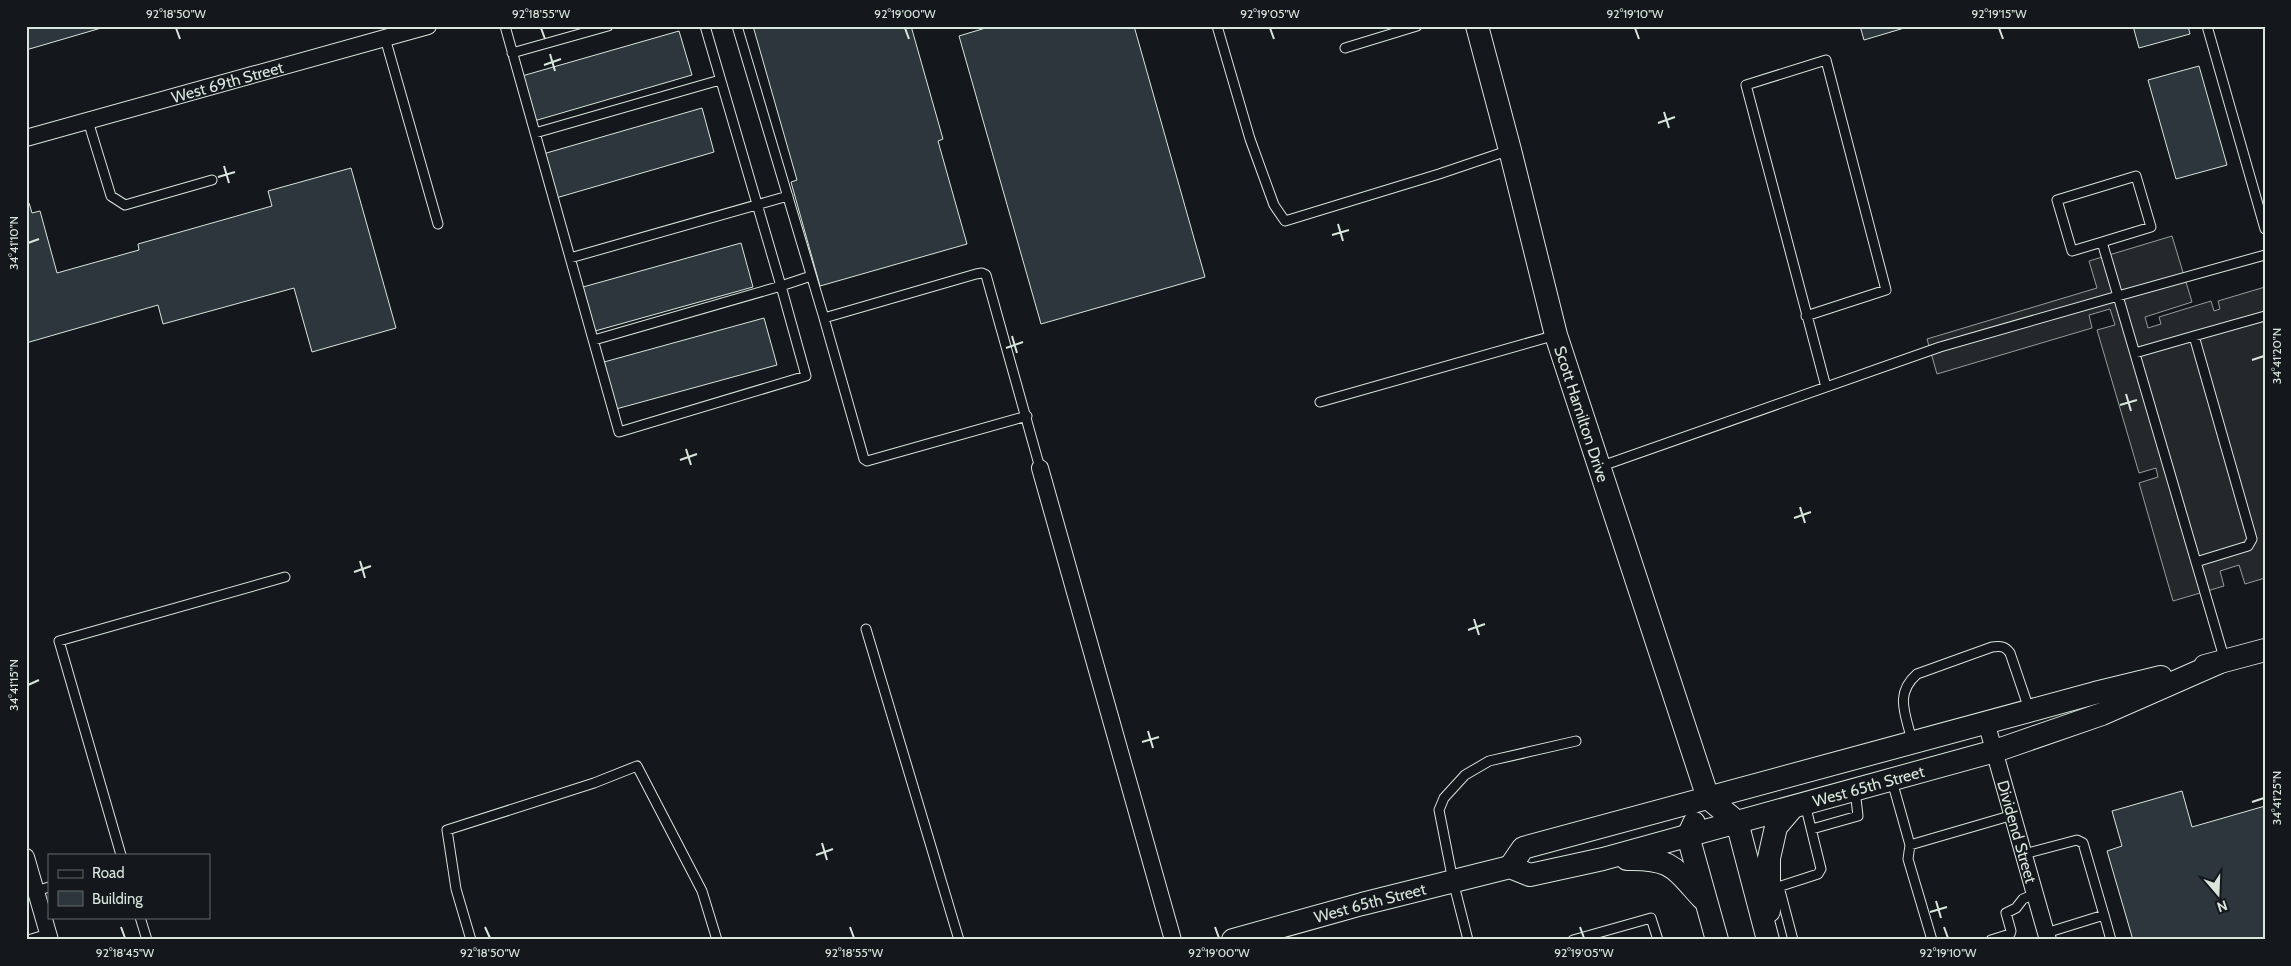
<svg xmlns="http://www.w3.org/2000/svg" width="2291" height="966" viewBox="0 0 2291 966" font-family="Cabin,sans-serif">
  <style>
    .parking { fill: #24282b; stroke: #939e99 }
    .building { fill: #2c363c; stroke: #d8e6dc }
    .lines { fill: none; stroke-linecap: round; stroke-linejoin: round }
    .lane-casing { stroke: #d8e6dc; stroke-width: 11 }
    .street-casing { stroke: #d8e6dc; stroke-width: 18 }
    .secondary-casing { stroke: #d8e6dc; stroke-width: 24 }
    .lane { stroke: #14181c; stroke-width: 9 }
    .street { stroke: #14181c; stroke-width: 16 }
    .secondary { stroke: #14181c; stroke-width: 22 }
    .ticks { fill: none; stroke: #d8e6dc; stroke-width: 2 }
    .labels { text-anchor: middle; stroke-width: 4; stroke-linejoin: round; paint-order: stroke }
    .street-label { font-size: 16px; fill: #d8e6dc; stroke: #14181c }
    .neatline { fill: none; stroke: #d8e6dc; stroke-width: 2 }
    .ticks-label { font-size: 12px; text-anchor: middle; fill: #d8e6dc }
  </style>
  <rect width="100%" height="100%" fill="#14181c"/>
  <path class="parking" d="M2172,236L2192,302L2145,317L2148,328L2161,324L2159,317L2211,301L2214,311L2220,309L2218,301L2265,287V578L2245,584L2239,565L2220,571L2224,586L2173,601L2139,483L2158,477L2156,468L2139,473L2097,330L2115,325L2110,309L2089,315L2092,328L1937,374L1927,339L2097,288L2089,261Z"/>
  <path class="building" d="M26,26H108L26,50Z
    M753,26H911L943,139L938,141L967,244L820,286L791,182L797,180Z
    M992,26H1134L1205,277L1041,324L959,36Z
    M1860,26H1911L1864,40Z
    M2133,26H2188L2190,34L2139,48Z
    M679,31L692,75L534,121L522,76Z
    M2199,66L2227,165L2176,179L2148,80Z
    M702,108L714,152L556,198L543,154Z
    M351,168L396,328L312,352L294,288L163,324L158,305L26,343V204L29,203L32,213L40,211L57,273L139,250L138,244L272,206L268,191Z
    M741,243L753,287L595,331L583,287Z
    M764,318L777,365L616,409L604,362Z
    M2182,791L2192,827L2265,806V940H2133L2107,851L2122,846L2112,811Z"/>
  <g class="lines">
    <defs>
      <path id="lane" d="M505,26L619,432L806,376L781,286L811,276
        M737,26L824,318
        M1217,26L1250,139L1274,205L1285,221L1439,174L1510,150
        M2207,26L2265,229
        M385,38L438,224
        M1345,48L1417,26
        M512,53L608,26
        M88,121L111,196L125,205L212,180
        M535,133L720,80
        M2102,242L2151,227L2136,176L2057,200L2072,251L2102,242L2118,296L2265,255
        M570,258L788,196
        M1806,316L1886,290L1826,60L1746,85L1826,387
        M2194,336L2265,316
        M594,340L781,286L705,26
        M2135,353L2194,336L2252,539L2248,546L2196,562
        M1320,402L1556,335
        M1027,416L867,461L864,459L824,318L976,274L982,273L986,275L1040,468
        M1599,467L1940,347L2118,296L2225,661
        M866,629L959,940
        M1912,742C1907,716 1893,695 1917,674L1992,647C2001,646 2005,646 2010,653L2029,709
        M1892,781L1910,845L1908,859L1932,940
        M1812,829L1858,816L1855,790
        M1910,845L2013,815
        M2024,854L2077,840L2083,843L2104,915
        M121,855L59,641L285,577
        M1779,887L1793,940
        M1769,890L1818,874L1821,869L1805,804
        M36,891L49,887
        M140,917L147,940
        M2046,933L2104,915L2111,940
        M28,940L48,934
        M471,940L456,889L447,830L594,783L637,766L702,891L717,940
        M1468,940L1453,881L1439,810L1444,798L1465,775L1489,761L1576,741
        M1573,940L1651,918L1658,940
        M1991,940L2010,934L2011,931L2006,913L2016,908L2023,899L2035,894"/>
      <g id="street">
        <path id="s1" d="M26,138L428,26"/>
        <path d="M1040,468L1173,940"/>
        <path id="s2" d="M1986,722L2048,940"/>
        <path d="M26,857L50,940"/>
      </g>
      <g id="secondary">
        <path id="s3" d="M1477,26L1510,150L1556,335L1708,798L1737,822L1768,940"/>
        <path d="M2205,666L2265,650"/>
        <path d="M1694,823L1688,836L1717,940"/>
        <path d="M1627,859C1671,858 1674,867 1702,898"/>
        <path d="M1510,867L1523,848L2095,693L2161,677"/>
        <path d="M1769,911V858L1776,827L1793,807"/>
        <path id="s4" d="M1233,940L1362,904L1510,867L1530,875L1603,859L1995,751L2102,714L2218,663"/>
      </g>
    </defs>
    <use href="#lane" class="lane-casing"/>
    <use href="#street" class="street-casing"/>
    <use href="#secondary" class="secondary-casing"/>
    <use href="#lane" class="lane"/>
    <use href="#street" class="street"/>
    <use href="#secondary" class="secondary"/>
  </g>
  <path class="ticks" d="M176,28L180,39M541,28L545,39M905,28L909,39M1270,28L1274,39M1635,28L1639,39M1999,28L2003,39M550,54L555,71M544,65L561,59M1664,112L1669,128M1658,123L1675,117M224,166L229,183M218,177L235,172M1338,224L1343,241M1332,235L1349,230M28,243L39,239M1012,336L1017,353M1006,348L1023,342M2252,360L2264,356M2126,394L2131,411M2120,405L2137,400M686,449L691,465M680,460L697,454M1800,507L1805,523M1794,518L1811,512M360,561L365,578M354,572L371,566M1474,619L1479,635M1468,630L1485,624M28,685L39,680M1148,731L1153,748M1142,742L1159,737M2252,802L2264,798M822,843L827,860M816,855L833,849M1936,901L1941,918M1930,912L1947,907M121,927L125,938M485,927L490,938M850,927L854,938M1215,927L1219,938M1580,927L1584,938M1944,927L1948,938"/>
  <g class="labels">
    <g class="street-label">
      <text dy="6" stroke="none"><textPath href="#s1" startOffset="209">West 69th Street</textPath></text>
      <text dy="6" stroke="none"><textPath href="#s3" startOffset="402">Scott Hamilton Drive</textPath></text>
      <text dy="6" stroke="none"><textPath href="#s4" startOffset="658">West 65th Street</textPath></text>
      <text dy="6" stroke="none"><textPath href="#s2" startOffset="114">Dividend Street</textPath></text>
      <text dy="6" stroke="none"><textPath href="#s4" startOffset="142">West 65th Street</textPath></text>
    </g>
  </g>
  <rect width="2291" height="966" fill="none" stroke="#14181c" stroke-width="55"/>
  <rect x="48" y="854" width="162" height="65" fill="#14181c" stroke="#626a69"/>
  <rect x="58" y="870" width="25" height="8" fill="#14181c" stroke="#626a69"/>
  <text x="92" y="878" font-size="15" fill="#d8e6dc">Road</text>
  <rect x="58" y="891" width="25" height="15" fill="#2c363c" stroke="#626a69"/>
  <text x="92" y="904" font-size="15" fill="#d8e6dc">Building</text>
  <g transform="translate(2218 894) rotate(161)" stroke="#14181c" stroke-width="4" paint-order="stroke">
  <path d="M0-4L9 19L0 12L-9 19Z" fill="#d8e6dc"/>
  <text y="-8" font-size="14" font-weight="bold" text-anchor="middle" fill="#d8e6dc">N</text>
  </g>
  <rect x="28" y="28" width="2236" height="910" class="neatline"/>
  <g class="ticks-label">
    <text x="176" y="18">92°18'50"W</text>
    <text x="541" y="18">92°18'55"W</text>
    <text x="905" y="18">92°19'00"W</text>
    <text x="1270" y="18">92°19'05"W</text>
    <text x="1635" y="18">92°19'10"W</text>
    <text x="1999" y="18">92°19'15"W</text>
    <text transform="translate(14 243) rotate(-90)" y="4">34°41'10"N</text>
    <text transform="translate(2277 356) rotate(-90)" y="4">34°41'20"N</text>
    <text transform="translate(14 685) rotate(-90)" y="4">34°41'15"N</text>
    <text transform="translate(2277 798) rotate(-90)" y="4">34°41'25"N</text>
    <text x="125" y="957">92°18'45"W</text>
    <text x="490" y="957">92°18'50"W</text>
    <text x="854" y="957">92°18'55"W</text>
    <text x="1219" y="957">92°19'00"W</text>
    <text x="1584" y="957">92°19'05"W</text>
    <text x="1948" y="957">92°19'10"W</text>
  </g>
</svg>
